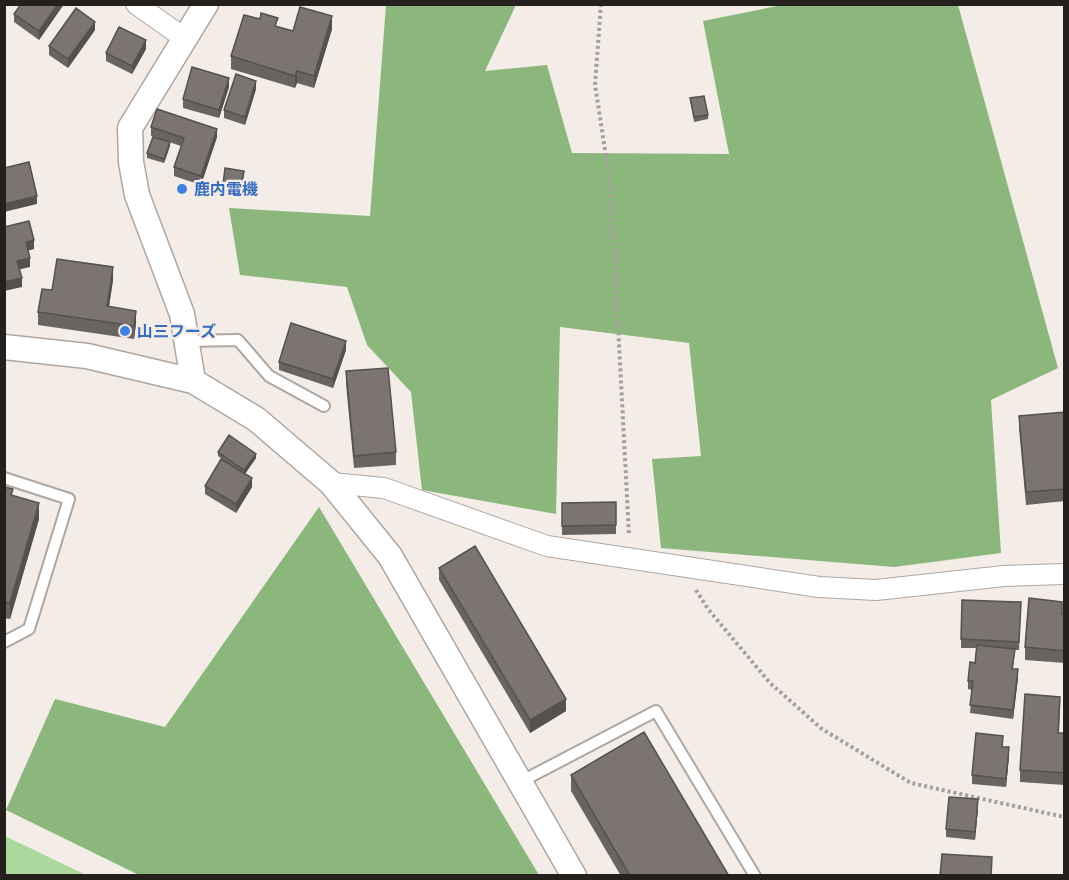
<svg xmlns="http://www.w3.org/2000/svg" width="1069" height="880" viewBox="0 0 1069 880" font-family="'Asap Condensed','Noto Sans JP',sans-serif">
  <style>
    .green { fill: #abd89d }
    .forest { fill: #8bb77d }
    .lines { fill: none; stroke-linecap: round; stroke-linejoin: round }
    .service-casing { stroke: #aea6a1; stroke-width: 14 }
    .minor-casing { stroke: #aea6a1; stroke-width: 22 }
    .tertiary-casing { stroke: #aea6a1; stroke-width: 27 }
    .path { stroke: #a6a09c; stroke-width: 4; stroke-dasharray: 3 3; stroke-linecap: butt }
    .service { stroke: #fff; stroke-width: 10 }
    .minor { stroke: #fff; stroke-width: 20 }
    .tertiary { stroke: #fff; stroke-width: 24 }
    .wall { fill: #6a6460 }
    .shaded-wall { fill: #56514e }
    .building { fill: #7b7470; stroke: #56514e; stroke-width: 1.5 }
    .shop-dot { fill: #3f7fe0; stroke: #f4ece7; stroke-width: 2 }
    .labels { text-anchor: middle; stroke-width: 4.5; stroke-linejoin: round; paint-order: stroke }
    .shop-label { font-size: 16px; font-weight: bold; fill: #366cbe; stroke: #f4ece7; text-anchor: start }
  </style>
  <rect width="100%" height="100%" fill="#f4ece7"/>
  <path class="green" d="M5,836L86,875H5Z"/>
  <path class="forest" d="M386,5H516L485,71L547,65L572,153L729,154L703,21L782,5H958L1058,368L991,400L1001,553L894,567L661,548L652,459L701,456L689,343L560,327L556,514L422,490L411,392L367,345L347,287L240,275L229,208L370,216Z
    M319,507L539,875H139L6,810L55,699L165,727Z"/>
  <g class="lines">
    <defs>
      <path id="service" d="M187,341L238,340L269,376L324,406
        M4,478L69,499L29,629L4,642
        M520,782L656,711L755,876"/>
      <path id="minor" d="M136,4L184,38
        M331,483L384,488L547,546L819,587L876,590L1004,576L1064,574"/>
      <path id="tertiary" d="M4,347L87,356L193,381L256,419L331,483L390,556L574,876
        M193,381L182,314L137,195L131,162L130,128L206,4"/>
    </defs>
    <use href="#service" class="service-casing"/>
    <use href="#minor" class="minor-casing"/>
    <use href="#tertiary" class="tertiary-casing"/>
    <path class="path" d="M601,4L595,85L611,189L629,535
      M696,590L708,609L770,683L822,729L911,783L1064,817"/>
    <use href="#service" class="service"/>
    <use href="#minor" class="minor"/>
    <use href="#tertiary" class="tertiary"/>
  </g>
  <path class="wall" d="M64,4L39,40L14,22V14Z
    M278,27L293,31L332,29L314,88L297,83L295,88L231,69V56Z
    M95,30L68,68L49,55V46Z
    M146,49L132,74L106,61V53Z
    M229,87L219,118L183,108V99Z
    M256,89L245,125L224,118V110Z
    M690,98L708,115V119L694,122Z
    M151,127L217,137L201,185L174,176V167L181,146L151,136Z
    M170,146L164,163L147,158V153Z
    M244,175L241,192L223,190V185Z
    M113,280L109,307L136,323L134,339L38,325V312L52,290Z
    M346,350L333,388L279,370V362Z
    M346,371L396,452V465L354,468L346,384Z
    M1065,412V501L1026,505L1019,428V416Z
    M218,452L256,458L245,474L252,487L236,513L205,494V486L232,466L218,456Z
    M4,487L39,519L10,619L4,618Z
    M616,502V534L562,535V503Z
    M439,568L566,711L530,733L439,580Z
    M1021,602L1019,650H1015L1013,669L1018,678L1013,719L970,713L972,690L968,689V681L975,663L976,648H961V639Z
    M1062,614H1065V663L1025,660V647Z
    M1060,709L1059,733H1065V785L1020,782V770Z
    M1003,747L1009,756L1006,787L972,784V775Z
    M571,775L729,876H621L571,791Z
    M978,808L975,840L946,837V829Z"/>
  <path class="shaded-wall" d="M58,4H64L39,40V31Z
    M332,16V29L314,88V76Z
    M95,22V30L68,68V59Z
    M146,40V49L132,74V66Z
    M297,71V83L295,88V76Z
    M229,78V87L219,118V110Z
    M256,81V89L245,125V117Z
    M217,129V137L201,185V176Z
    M170,142V146L164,163V159Z
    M37,196V204L4,212V204Z
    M34,240V249L26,251V242Z
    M30,258V267L17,270V261Z
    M113,267V280L107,319V306Z
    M22,278V287L4,291V282Z
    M136,311V323L134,339V326Z
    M346,341V350L333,388V379Z
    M256,454V458L244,475V470Z
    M252,478V487L236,513V504Z
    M39,503V519L10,619V603Z
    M1018,669V678L1013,719V710Z
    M566,699V711L530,733V720Z
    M1009,747V756L1006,787V779Z
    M978,799V808L975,840V832Z"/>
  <path class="building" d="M21,4H58L39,31L14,14Z
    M300,7L332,16L314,76L297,71L295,76L231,56L244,15L260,19L261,13L278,18L275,26L293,31Z
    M76,8L95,22L68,59L49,46Z
    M119,27L146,40L132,66L106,53Z
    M192,67L229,78L219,110L183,99Z
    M236,74L256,81L245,117L224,110Z
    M704,96L708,115L694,117L690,98Z
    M157,109L217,129L201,176L174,167L184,138L151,127Z
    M153,137L170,142L164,159L147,153Z
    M29,162L37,196L4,204V168Z
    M225,168L244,171L241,188L223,185Z
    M29,221L34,240L26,242L30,258L17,261L22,278L4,282V227Z
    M57,259L113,267L107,306L136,311L134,326L38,312L42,289L52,290Z
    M291,323L346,341L333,379L279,362Z
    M388,368L396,452L354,456L346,371Z
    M1065,412V489L1026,492L1019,416Z
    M229,435L256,454L244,470L218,452Z
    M221,459L252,478L236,504L205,486Z
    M4,487L13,489L11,495L39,503L10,603L4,602Z
    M616,502V525L562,526V503Z
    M475,546L566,699L530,720L439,568Z
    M1029,598L1062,602V614H1065V651L1025,647Z
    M962,600L1021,602L1019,642L961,639Z
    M977,645L1015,649L1012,669H1018L1013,710L970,705L973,681H968L970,662L975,663Z
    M1025,694L1060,697L1058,733H1065V773L1020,770Z
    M644,732L729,876H630L571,775Z
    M976,733L1003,736L1002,747H1009L1006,779L972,775Z
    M949,797L978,799L975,832L946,829Z
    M1064,819H1065V876H1064Z
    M942,854L992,857L991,876H940Z"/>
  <g class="shop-dot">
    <circle cx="182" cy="189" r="6"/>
    <circle cx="125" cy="331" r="6"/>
  </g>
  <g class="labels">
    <g class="shop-label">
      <text x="194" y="195">鹿内電機</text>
      <text x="137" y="337">山三フーズ</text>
    </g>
  </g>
  <rect width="1069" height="880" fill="none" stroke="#23201e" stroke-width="12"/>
</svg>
